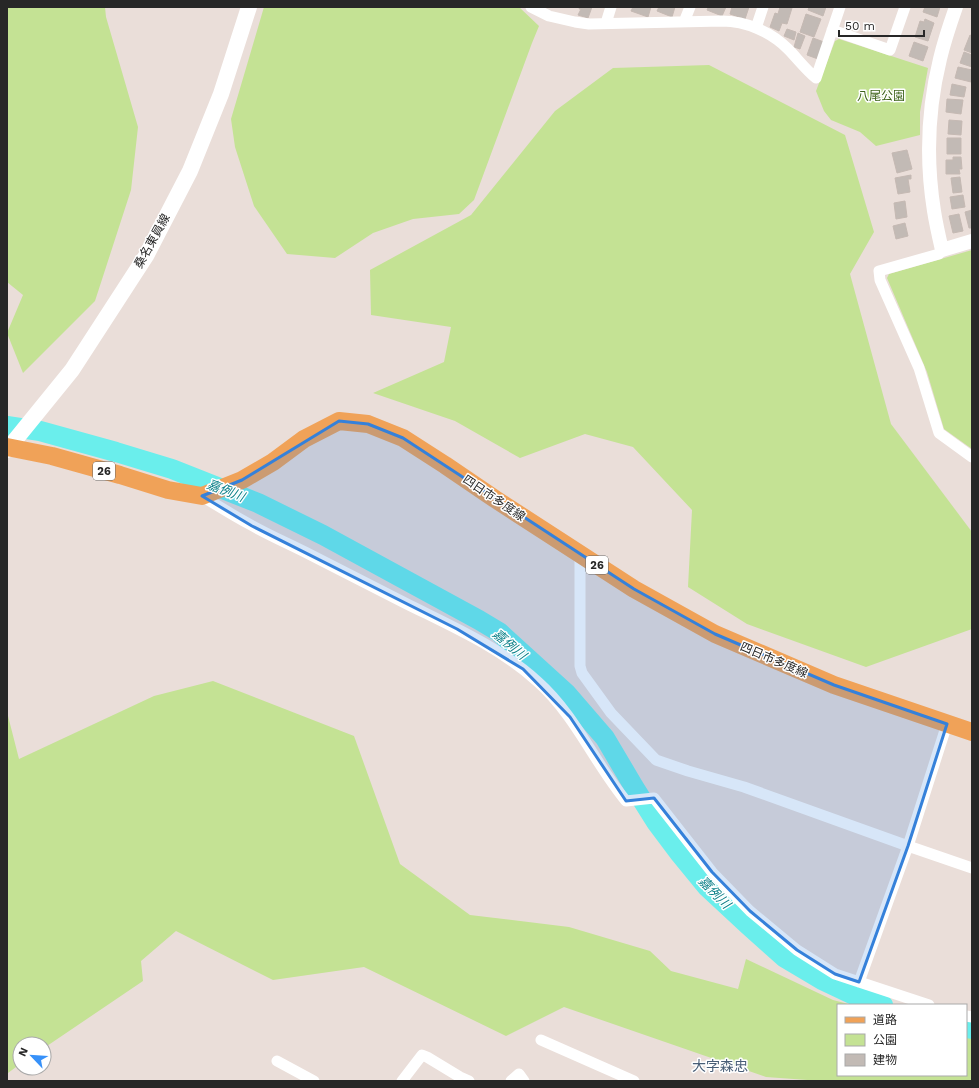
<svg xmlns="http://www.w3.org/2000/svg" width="979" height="1088" viewBox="0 0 979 1088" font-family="'Work Sans','Noto Sans JP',sans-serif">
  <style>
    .green { fill: #c4e294 }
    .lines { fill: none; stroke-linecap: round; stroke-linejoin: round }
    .river { stroke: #6aeeec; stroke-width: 20 }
    .building { fill: #c2bab5; stroke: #c5b9b3 }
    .minor { stroke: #fff; stroke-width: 11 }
    .tertiary { stroke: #fff; stroke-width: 14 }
    .secondary { stroke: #fff; stroke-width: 16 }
    .primary { stroke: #f0a258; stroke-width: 18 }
    .marked { fill: #3581da; fill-opacity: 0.2; stroke: #3581da; stroke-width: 3; stroke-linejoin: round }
    .labels { text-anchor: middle; stroke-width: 3; stroke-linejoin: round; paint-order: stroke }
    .shield { fill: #fff; stroke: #686868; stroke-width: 1 }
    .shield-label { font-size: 11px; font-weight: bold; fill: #272727 }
    .park-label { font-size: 12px; fill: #3d6319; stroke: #fff }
    .street-label { font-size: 12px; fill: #272727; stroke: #fff }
    .water-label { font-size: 13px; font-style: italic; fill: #0d8189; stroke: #fff }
    .quarter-label { font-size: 14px; fill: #495e77; stroke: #fff }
  </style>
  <rect width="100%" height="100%" fill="#eaded9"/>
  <path class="green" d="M7,7H105L106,17L138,127L131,190L95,301L23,373L7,333L23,295L7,282Z
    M264,7H519L539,26L532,43L474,200L459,214L413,219L373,233L335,258L287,254L254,206L235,147L231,119Z
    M839,39L928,68L920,112V135L876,146L860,132L831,120L824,111L816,91L835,41Z
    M709,65L845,135L874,232L850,274L891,424L972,532V629L866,667L747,624L688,587L692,510L633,447L585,434L520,458L455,421L373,393L444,362L451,327L371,315L370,270L471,215L555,111L613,68Z
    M972,250V449L944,429L927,372L887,278L889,274Z
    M213,681L354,736L400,864L470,915L569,927L650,951L671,971L738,989L746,959L833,1000L852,1005H838V1075H966V1036L972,1037V1081H821L766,1077L564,1007L506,1036L364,967L273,980L176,931L141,961L143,981L44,1048V1044H20V1064L8,1073L7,1072V712L19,759L154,696Z"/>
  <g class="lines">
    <path class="river" d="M7,426L40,431L116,452L172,469L258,503L323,535L479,620L499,632L567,694L605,738L634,787L656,822L680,854L707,887L749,926L785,958L822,980L860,998L883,1005
      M966,1028L972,1029"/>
  </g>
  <path class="building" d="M580,7H592L588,18L578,15L581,9H579Z
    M633,7H651L648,17L631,11Z
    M659,7H675L672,17L657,11Z
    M706,7H726L722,16L707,10L708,8Z
    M732,7H749L745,19L730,14Z
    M780,7L792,8L787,24L782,23L779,31L770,27L775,13L778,14Z
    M809,7H826L823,16L808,10Z
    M925,7H940L937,17L923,12Z
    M806,14L821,19L814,37L800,32Z
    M925,19L934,23L928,41L915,37L920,21L924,22Z
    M787,29L796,32L794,40L784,36Z
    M798,33L805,36L800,49L794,47Z
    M970,35L972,36V53L964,50Z
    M813,38L824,42L818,59L807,55Z
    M914,42L928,47L923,61L909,56Z
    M964,52L972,55V67L960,63Z
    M958,67L972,70L971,82L955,78Z
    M952,84L966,87L964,97L950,95Z
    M947,99L963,100L961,114L946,112Z
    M949,120L962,121L961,135L948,134Z
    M947,138H961V154H947Z
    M907,150L912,169L897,173L892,153Z
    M953,157H961L962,169H959L960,174H946V160H953Z
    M911,175V179H908L910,192L898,194L895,178Z
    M960,177L962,192L953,193L951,178Z
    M963,195L965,207L952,209L950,197Z
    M905,201L907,217L896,219L894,203Z
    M972,210V228H969L965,212Z
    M959,214L963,231L953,233L949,216Z
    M905,223L908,236L896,239L893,226Z"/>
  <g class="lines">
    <path class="minor" d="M531,7L549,16L575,22L589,24L722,21C746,21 771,32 788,49C797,58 805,69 816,78L840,7
      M684,22L690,7
      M606,23L611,7
      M756,28L763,7
      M832,30L890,50L905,7
      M942,250L939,254L879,271L880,280L919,368L939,433L972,457
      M202,496C218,506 234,516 251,525C269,535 287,543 305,552C339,569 372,586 405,603C451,626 500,647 538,682C575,715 594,762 626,801L654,798L712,872L750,911L797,950L835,974L929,1005
      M580,554V666L582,673L611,713L656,760L688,771L744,787L908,846L972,868
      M859,982L908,846L947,724
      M966,1016L972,1017
      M541,1040L634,1081
      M277,1061L314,1081
      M402,1081L422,1055L427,1057L460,1077L469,1081
      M511,1081L519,1074L524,1081"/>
    <path class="tertiary" d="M956,7C950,24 944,42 940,59C928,108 926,161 934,211C936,224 939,237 942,250L972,241"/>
    <path class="secondary" d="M7,450L72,370L146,256L190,171L221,94L249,7"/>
    <path class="primary" d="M7,447L52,456L120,475L168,490L202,496L242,480L273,462L304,439L339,421L368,424L403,438L445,465L495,499L634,589L715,634L834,685L972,732"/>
  </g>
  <path class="marked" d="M339,421L368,424L403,438L634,589L715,634L834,685L947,724L908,846L859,982L835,974L797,950L750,911L712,872L654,798L626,801L570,717L523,669L457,629L252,526L202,496L242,480Z"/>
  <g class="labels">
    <g class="shield">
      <rect x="93" y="462" width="22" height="18" rx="3"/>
      <rect x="586" y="556" width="22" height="18" rx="3"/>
    </g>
    <g class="shield-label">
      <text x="104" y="475">26</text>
      <text x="597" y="569">26</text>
    </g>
    <g class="park-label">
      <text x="881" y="100">八尾公園</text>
    </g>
    <g class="street-label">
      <text transform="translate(152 241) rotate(-61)" y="4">桑名東員線</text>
      <text transform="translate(494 498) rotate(34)" y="4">四日市多度線</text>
      <text transform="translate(774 660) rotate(23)" y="4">四日市多度線</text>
    </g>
    <g class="water-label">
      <text transform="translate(226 490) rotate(21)" y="5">嘉例川</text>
      <text transform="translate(510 644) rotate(40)" y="5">嘉例川</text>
      <text transform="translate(715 892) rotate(45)" y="5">嘉例川</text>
    </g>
    <g class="quarter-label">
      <text x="720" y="1071">大字森忠</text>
    </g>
  </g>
  <rect width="979" height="1088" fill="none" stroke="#272727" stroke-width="16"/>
  <rect x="837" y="1004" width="130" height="72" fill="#ffffff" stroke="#a9a9a9"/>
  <rect x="845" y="1017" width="20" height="6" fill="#f0a258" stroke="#a9a9a9"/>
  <text x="873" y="1024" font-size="12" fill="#272727">道路</text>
  <rect x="845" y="1034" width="20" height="12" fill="#c4e294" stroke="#a9a9a9"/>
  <text x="873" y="1044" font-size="12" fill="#272727">公園</text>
  <rect x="845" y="1054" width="20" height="12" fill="#c2bab5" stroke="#a9a9a9"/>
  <text x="873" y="1064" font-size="12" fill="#272727">建物</text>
  <g transform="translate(32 1056) rotate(295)"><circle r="19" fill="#ffffff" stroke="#a9a9a9"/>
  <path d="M0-3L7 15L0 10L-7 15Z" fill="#3791f9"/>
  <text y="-6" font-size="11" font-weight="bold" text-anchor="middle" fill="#272727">N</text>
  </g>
  <path d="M839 30v6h85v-6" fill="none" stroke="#272727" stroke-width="2"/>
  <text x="845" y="30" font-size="12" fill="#272727" stroke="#ffffff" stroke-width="3" paint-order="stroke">50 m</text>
</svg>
